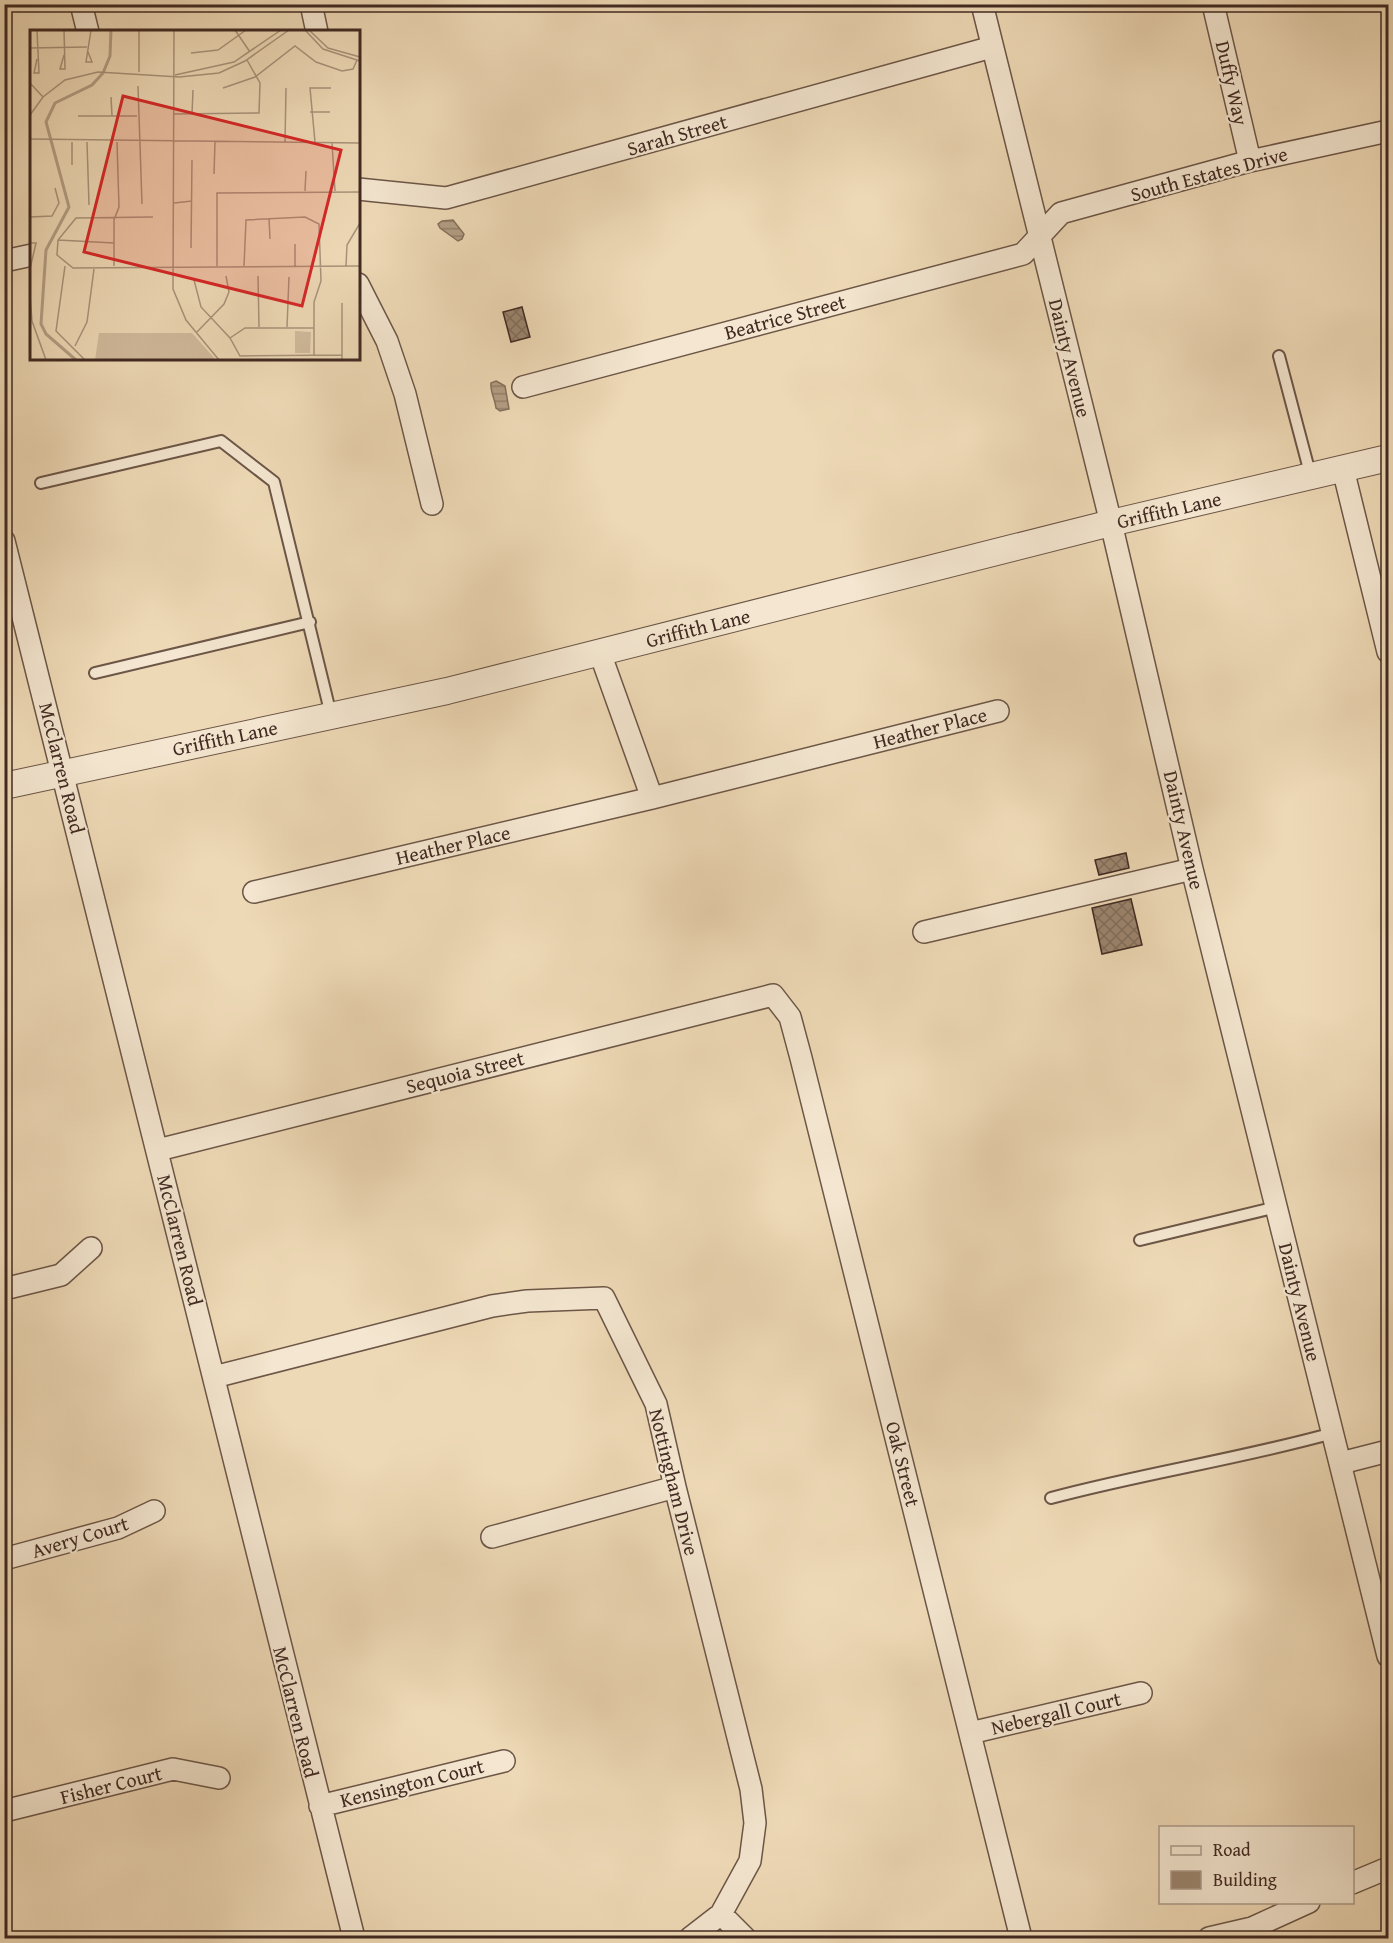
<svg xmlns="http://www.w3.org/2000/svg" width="1393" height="1943" viewBox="0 0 1393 1943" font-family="'Gentium Book Plus',serif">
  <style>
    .water { fill: url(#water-rules); stroke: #85705d; stroke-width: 1.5 }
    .building { fill: url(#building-cross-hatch); stroke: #412a22; stroke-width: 1.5 }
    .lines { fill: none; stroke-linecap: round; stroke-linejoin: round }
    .service-casing { stroke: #6c5647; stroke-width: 14 }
    .minor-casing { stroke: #6c5647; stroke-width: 24 }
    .tertiary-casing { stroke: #6c5647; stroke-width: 28 }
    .service { stroke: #f4e6d0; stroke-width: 10 }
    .minor { stroke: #f4e6d0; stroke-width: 21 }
    .tertiary { stroke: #f4e6d0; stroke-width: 26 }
    .labels { text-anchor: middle; stroke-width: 4.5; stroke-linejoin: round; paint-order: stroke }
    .street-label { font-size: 20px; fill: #412a22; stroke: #f4e6d0 }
    .inset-river { fill: none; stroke: #b39e84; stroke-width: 3 }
    .inset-road { fill: none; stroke: #a9937b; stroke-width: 1.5 }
    .view { fill: #d62828; fill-opacity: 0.15; stroke: #d62828; stroke-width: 3 }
    .inset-edge { fill: none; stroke: #412a22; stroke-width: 3 }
  </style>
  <defs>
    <pattern id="water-rules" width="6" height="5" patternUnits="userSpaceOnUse" patternTransform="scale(1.5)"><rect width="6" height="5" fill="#b39e84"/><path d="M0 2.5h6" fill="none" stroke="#93816c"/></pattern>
    <pattern id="building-cross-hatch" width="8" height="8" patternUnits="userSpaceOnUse" patternTransform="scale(1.5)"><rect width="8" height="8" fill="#9b856f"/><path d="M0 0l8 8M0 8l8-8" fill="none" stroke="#806d5b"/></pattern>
  </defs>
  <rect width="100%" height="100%" fill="#eed9b6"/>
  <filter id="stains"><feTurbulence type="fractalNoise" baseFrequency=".00333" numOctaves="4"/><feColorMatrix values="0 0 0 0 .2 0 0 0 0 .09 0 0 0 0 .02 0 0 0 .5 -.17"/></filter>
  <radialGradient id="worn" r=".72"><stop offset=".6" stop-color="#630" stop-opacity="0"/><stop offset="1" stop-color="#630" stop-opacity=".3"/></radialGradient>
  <path class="water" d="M453,220L464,234L462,239L458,241L440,228L438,224L442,221Z
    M496,381L505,386L509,409L500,411L496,408C495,399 490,391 491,383Z"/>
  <path class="building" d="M522,307L530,337L511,342L503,312Z
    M1126,853L1129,868L1099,875L1095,860Z
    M1131,899L1142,945L1102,954L1092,908Z"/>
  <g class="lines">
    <defs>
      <path id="service" d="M1279,356L1311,477
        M41,483L221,441L274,482L331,715
        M95,673L310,622
        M1140,1240L1277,1207
        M1051,1498C1144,1473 1240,1459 1333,1433"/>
      <path id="minor" d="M81,4L88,32
        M311,4L317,32
        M982,4L1111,523L1192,869L1388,1656
        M1213,4L1250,161
        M358,189L446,198L992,47
        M4,261L32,255
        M358,284L387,341L405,394L432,504
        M523,387L1023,254L1061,213L1250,161L1388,131
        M1343,469L1388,652
        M4,541L354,1938
        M600,653L652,798
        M254,892L652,798L998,711
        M924,932L1192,869
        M158,1150L773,995L790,1017L801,1058L1021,1938
        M4,1289L61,1275L91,1248
        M214,1377L492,1306L527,1301L604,1298L656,1404L675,1487L751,1789L755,1823L750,1861L721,1914L690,1938
        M1341,1463L1388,1451
        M492,1537L675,1487
        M4,1559L118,1528L154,1511
        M970,1733L1141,1693
        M320,1806L504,1761
        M4,1811L173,1769L219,1778
        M1352,1883L1388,1868
        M721,1914L745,1938
        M1209,1938L1252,1928L1309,1902"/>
      <path id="tertiary" d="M4,786L447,691L1111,523L1388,458"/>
    </defs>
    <use href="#service" class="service-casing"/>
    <use href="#minor" class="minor-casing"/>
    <use href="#tertiary" class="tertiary-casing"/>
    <use href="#service" class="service"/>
    <use href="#minor" class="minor"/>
    <use href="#tertiary" class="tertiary"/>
  </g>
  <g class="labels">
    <g class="street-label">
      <text transform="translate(1232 83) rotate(77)" y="7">Duffy Way</text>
      <text transform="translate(677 135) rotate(-16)" y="7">Sarah Street</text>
      <text transform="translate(1209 174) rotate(-15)" y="7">South Estates Drive</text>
      <text transform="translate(785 317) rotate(-15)" y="7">Beatrice Street</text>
      <text transform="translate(1070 358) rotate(76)" y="7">Dainty Avenue</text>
      <text transform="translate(1169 510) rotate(-13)" y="7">Griffith Lane</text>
      <text transform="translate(698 628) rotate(-14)" y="7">Griffith Lane</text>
      <text transform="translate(930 728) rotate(-14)" y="7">Heather Place</text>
      <text transform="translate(225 738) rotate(-12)" y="7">Griffith Lane</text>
      <text transform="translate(62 768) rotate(76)" y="7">McClarren Road</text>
      <text transform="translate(1184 830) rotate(77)" y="7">Dainty Avenue</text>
      <text transform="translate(453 845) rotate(-13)" y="7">Heather Place</text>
      <text transform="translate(465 1072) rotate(-14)" y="7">Sequoia Street</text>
      <text transform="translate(180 1240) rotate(76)" y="7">McClarren Road</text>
      <text transform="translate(1300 1302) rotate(76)" y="7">Dainty Avenue</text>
      <text transform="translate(903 1464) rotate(76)" y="7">Oak Street</text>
      <text transform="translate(674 1482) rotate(76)" y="7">Nottingham Drive</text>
      <text transform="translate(80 1537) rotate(-17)" y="7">Avery Court</text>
      <text transform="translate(296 1712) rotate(76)" y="7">McClarren Road</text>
      <text transform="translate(1056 1713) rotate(-13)" y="7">Nebergall Court</text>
      <text transform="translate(412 1783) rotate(-14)" y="7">Kensington Court</text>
      <text transform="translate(111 1785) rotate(-14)" y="7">Fisher Court</text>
    </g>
  </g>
  <g transform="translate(30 30)">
    <rect width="330" height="330" fill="#eed9b6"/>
    <path d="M265,301L281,302L280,323H265ZM69,303H162L186,330H65Z" fill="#d1bb9d"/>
    <path class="inset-river" d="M46,330L16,304L11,294L16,220L39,177L16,92L25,73L62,55L73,43L80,26L81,0"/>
    <path class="inset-road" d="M7,0L9,43H4L7,29M34,0L35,39H30L34,25M109,0V42M144,0L143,259L156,290L189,330M205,0L220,22M275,0L293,19L330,31M279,0L298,18L330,27M0,18L57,17M58,22L62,32H56L61,0M161,23L188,20L216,0M145,45L204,32L251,0M0,53L13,67M108,56L112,174M193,58L225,47L265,16L286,32L312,41L323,39L327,30M81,67L82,86M280,82H300M144,84L229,83L230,53L217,30M162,84L163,60M0,85L13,67L35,50L68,42L149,47L189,43L215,31L259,0M48,86H107M0,109L330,113M42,112V135M57,112L59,175M255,112L256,58M285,112L280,58H301M302,113L305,161M184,144L185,112M275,161L276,141M144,173L162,171M0,187L22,186L29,173L25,158M123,187L46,188L28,210L27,225L43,238L330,236M239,188L240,209M28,210L84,213M0,213H6L0,239M161,218L162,130M35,236L26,301L55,330M84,236V190L89,177L87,112M187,236V163L330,162M214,236L216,190L275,187L289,194L291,251L284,272V325M265,236V214M316,236L317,215L330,193M228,246L229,297M164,250L171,277L200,308L210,326L312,325M0,266L2,291L16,330M257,297L259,247M167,302L194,274L199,262L196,246M200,308L215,298H284M45,316L57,292L64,239M312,330V273"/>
    <path class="view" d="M93,66L311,120L272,276L54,222Z"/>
    <rect width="330" height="330" class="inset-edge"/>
  </g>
  <rect width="1393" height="1943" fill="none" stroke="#eed9b6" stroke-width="24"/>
  <rect x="6" y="6" width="1381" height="1931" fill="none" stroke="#412a22" stroke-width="3"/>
  <rect x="12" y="12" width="1369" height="1919" fill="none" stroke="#412a22" stroke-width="1.5"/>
  <rect x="1159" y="1826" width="195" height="78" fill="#f4e6d0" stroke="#ac9b8a" stroke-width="1.5"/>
  <rect x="1171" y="1846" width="30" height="9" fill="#f4e6d0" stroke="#ac9b8a" stroke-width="1.5"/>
  <text x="1213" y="1856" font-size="18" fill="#412a22">Road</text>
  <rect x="1171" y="1871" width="30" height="18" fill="#9b856f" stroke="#ac9b8a" stroke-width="1.5"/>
  <text x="1213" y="1886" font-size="18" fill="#412a22">Building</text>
  <rect width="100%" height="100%" filter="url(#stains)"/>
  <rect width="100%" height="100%" fill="url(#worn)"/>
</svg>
